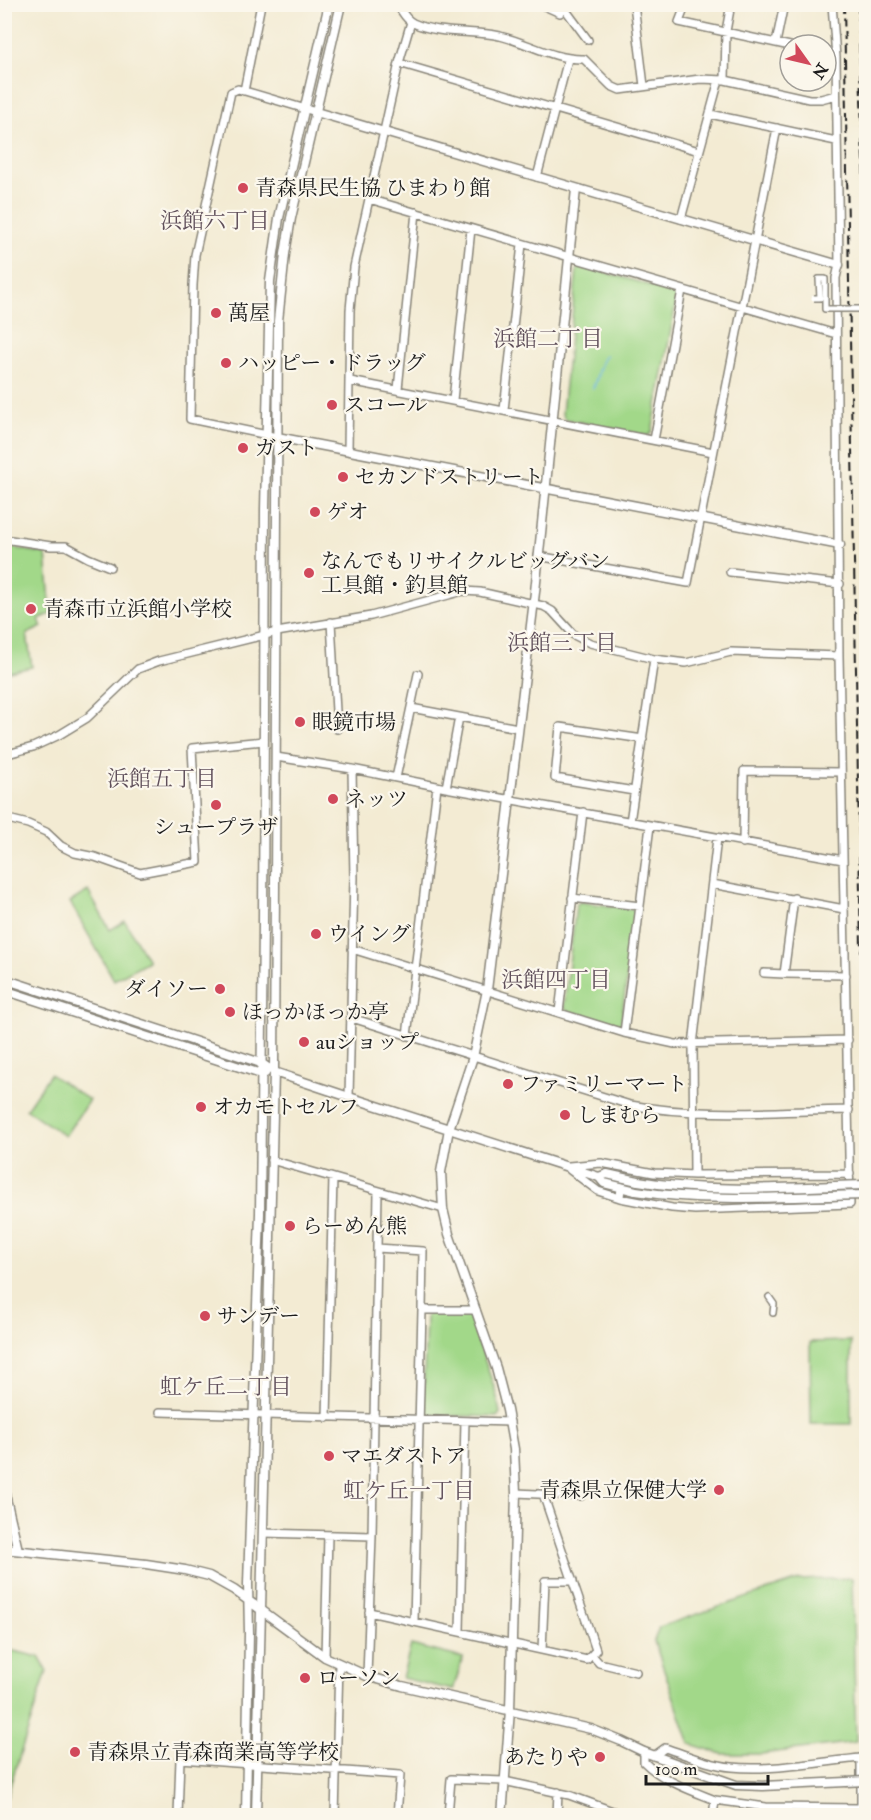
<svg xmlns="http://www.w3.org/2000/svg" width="871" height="1820" viewBox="0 0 871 1820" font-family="'IM FELL Double Pica','Noto Serif JP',serif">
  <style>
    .green { fill: #a2d889; stroke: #5f7a52; stroke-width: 1.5 }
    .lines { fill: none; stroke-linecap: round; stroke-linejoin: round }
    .stream { stroke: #6db7e5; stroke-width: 2 }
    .pedestrian-casing { stroke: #888478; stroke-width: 8 }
    .minor-casing { stroke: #888478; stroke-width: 10 }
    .tertiary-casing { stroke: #888478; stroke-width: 11 }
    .pedestrian { stroke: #fff; stroke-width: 5 }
    .minor { stroke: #fff; stroke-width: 7 }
    .tertiary { stroke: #fff; stroke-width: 8 }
    .rail { stroke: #1c1c1c; stroke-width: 2; stroke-dasharray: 9 4.5; stroke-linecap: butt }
    .pedestrian-bridge-casing { stroke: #888478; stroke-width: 8; stroke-linecap: butt }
    .tertiary-bridge-casing { stroke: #888478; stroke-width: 11; stroke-linecap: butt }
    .pedestrian-bridge { stroke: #fff; stroke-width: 5 }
    .tertiary-bridge { stroke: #fff; stroke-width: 8 }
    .poi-dot { fill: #d1495b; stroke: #fbf7ec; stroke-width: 2 }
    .labels { text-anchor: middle; stroke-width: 4.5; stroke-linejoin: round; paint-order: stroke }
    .poi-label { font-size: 21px; fill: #1c1c1c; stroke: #fbf7ec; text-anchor: start }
    .neighbourhood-label { font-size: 22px; fill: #60505b; stroke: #fbf7ec }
  </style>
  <rect width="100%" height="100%" fill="#fbf7ec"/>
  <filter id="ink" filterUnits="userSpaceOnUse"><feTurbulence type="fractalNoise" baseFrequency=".0167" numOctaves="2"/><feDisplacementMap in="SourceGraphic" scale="12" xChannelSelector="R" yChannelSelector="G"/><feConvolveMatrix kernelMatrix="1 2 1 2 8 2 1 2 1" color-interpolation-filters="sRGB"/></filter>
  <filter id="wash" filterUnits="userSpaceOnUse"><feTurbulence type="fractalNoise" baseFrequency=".008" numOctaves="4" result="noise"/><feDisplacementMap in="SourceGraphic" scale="24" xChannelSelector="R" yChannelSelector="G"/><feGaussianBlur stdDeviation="1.35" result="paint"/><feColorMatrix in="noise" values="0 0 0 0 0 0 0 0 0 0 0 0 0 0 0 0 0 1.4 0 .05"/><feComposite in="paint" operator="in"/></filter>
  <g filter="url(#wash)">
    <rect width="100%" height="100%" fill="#f3ebd3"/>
    <path class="green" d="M581,265L672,292L677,297L652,432L648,436L565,419L562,413L577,269Z
      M4,546L46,554L51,614L39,619L42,627L27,634L32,667L5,673Z
      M88,891L110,930L125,921L148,961L114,980L70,902Z
      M580,902L633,909L635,911L621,1024L618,1026L566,1010L564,1006L576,905Z
      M50,1074L89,1100L65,1136L26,1109Z
      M430,1312L469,1314L496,1393L500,1413L497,1417L427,1415L423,1411L426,1316Z
      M851,1341V1424H811L810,1342Z
      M852,1578L856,1742L761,1754H722L690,1744L654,1641L659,1627L799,1580Z
      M411,1645L463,1658L453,1690L402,1678Z
      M5,1649L39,1657L47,1671L5,1801Z"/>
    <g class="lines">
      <path class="stream" d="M593,388C599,376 597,366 606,355"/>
    </g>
  </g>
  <g filter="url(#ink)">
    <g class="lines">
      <defs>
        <path id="pedestrian" d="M769,1297L774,1304L773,1313"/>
        <path id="minor" d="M377,4L398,6C403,12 405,19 413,23C440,35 471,30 500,36C529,43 554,60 584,59L611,86L620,90L700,79L725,80L809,99H821L836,95
          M540,4L560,13L571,4
          M634,4L644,86
          M686,4L679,22L790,46
          M565,9L588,40
          M776,43L784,4
          M826,54L836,57
          M399,63L699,151
          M725,80L726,31L731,4
          M244,91L261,4
          M710,114L836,141
          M537,177L568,59
          M369,199L836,334
          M681,219L719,80
          M350,381L713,452
          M398,389L416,212
          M453,400L471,229
          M504,410L522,244
          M277,437L190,419L193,285L195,255L231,92L238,89L316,112
          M654,440L682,290
          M348,450L350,310L354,267L399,63L411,22
          M4,539L51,546H66L88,558L110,567
          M538,556L688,583L777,128
          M730,572L840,584
          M331,622L337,729
          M411,708L518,728
          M4,755L33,747L59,735L87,718L138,669L159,661L277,632L371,616L463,591L480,592L543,606L552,611L574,635L590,643L654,659L686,663L731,652L839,656
          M276,757L352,769L446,788L843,860
          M396,778L418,674
          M446,788L459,717
          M634,791L555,778L560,727L643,739
          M4,818L28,824L46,832L61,846L75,853L95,857L140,873L198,862L192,748L264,741
          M630,822L654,659
          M717,838L693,1045L694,1175L850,1174
          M743,843L744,771L841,772
          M712,884L844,909
          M572,898L640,906
          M794,898L784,974L846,975
          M352,949L624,1033L675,1044L848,1040
          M764,973L784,974
          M559,1012L583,812
          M352,1018L630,1105C703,1118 776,1111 849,1110
          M624,1033L650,826
          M407,1036L437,786
          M349,1097L354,878L352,769
          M271,1160L443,1209
          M569,1166L601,1163L654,1173L694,1175
          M570,1170L598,1191L620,1198
          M621,1187L620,1198L672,1208L695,1210L850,1204L839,656L836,278L839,265L836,57L832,4
          M377,1248L423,1251L422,1310
          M160,1412L510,1422
          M327,1418L333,1178
          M516,1493L581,1496
          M263,1533L372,1536
          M369,1612L587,1660L596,1650L543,1494
          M414,1621L422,1310H476
          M460,1631L465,1421
          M542,1650L545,1581H573
          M592,1655L599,1663L636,1672
          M325,1657L328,1535
          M367,1676L372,1536L378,1191
          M644,1752V1762C663,1781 690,1790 715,1800L713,1816
          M654,1756L665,1748C687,1755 709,1765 732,1767C770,1771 821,1762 861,1758V1816
          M715,1800L766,1807L860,1808
          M178,1816L180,1759L400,1775L397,1816
          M335,1816L339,1664
          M448,1816L451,1779L504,1781L569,1795L626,1816
          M557,1816L558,1792"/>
        <path id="tertiary" d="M316,112L839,265
          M277,437L840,545
          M4,979L261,1063L274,1072L349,1097L599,1177L604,1183L636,1191
          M4,990L261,1074L265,1073
          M599,1177L607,1174L638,1181
          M4,1490L18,1550
          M4,1549L146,1564L185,1570L209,1576L234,1590L325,1657L367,1676L402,1686L591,1729L621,1741L644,1752L736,1785L763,1786L846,1782
          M246,1816L249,1633L248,1584L260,1213L263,923L265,509L270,281L279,218L329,4
          M256,1816L274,1072L278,321L285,254L291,218L341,4
          M502,1816L510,1710L516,1493L514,1449L507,1410L496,1368L449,1234L443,1209L441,1172L449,1129L473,1057L487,990L535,592L576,189"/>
      </defs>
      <use href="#pedestrian" class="pedestrian-casing"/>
      <use href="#minor" class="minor-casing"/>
      <use href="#tertiary" class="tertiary-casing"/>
      <use href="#pedestrian" class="pedestrian"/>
      <use href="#minor" class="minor"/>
      <use href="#tertiary" class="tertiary"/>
      <path class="rail" d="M844,4L866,1227
        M858,4L866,254"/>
      <defs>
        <path id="pedestrian-bridge" d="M814,298H820L819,279H825V309H866"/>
        <path id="tertiary-bridge" d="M638,1181C713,1194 791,1187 866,1185
          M636,1191C711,1203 790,1196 866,1195
          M846,1782L866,1781"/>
      </defs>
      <use href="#pedestrian-bridge" class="pedestrian-bridge-casing"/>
      <use href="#tertiary-bridge" class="tertiary-bridge-casing"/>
      <use href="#pedestrian-bridge" class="pedestrian-bridge"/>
      <use href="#tertiary-bridge" class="tertiary-bridge"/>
    </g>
  </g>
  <g class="poi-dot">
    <circle cx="243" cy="188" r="6"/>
    <circle cx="216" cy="313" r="6"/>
    <circle cx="226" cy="363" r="6"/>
    <circle cx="332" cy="405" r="6"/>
    <circle cx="243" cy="448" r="6"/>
    <circle cx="343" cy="477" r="6"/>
    <circle cx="315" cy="512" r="6"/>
    <circle cx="309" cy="573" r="6"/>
    <circle cx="31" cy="609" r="6"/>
    <circle cx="300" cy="722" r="6"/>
    <circle cx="333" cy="799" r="6"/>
    <circle cx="216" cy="805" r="6"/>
    <circle cx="316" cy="934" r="6"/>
    <circle cx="220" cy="989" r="6"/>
    <circle cx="230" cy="1012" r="6"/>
    <circle cx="304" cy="1042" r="6"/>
    <circle cx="508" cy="1084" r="6"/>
    <circle cx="201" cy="1107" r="6"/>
    <circle cx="565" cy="1115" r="6"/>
    <circle cx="290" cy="1226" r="6"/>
    <circle cx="205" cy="1316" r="6"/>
    <circle cx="329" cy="1456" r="6"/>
    <circle cx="719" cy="1490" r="6"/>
    <circle cx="305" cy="1678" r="6"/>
    <circle cx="75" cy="1752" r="6"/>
    <circle cx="600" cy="1757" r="6"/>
  </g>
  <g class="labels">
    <g class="poi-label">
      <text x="255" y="195">青森県民生協 ひまわり館</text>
      <text x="228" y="320">萬屋</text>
      <text x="238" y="370">ハッピー・ドラッグ</text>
      <text x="344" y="412">スコール</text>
      <text x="255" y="455">ガスト</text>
      <text x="355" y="484">セカンドストリート</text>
      <text x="327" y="519">ゲオ</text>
      <text x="321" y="568">なんでもリサイクルビッグバン<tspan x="321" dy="24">工具館・釣具館</tspan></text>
      <text x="43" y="616">青森市立浜館小学校</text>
      <text x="312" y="729">眼鏡市場</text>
      <text x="345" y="806">ネッツ</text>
      <text x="216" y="834" text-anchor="middle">シュープラザ</text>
      <text x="328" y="941">ウイング</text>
      <text x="208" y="996" text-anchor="end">ダイソー</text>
      <text x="242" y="1019">ほっかほっか亭</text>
      <text x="316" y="1049">auショップ</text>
      <text x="520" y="1091">ファミリーマート</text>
      <text x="213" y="1114">オカモトセルフ</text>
      <text x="577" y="1122">しまむら</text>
      <text x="302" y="1233">らーめん熊</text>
      <text x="217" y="1323">サンデー</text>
      <text x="341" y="1463">マエダストア</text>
      <text x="707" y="1497" text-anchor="end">青森県立保健大学</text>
      <text x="317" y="1685">ローソン</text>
      <text x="87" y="1759">青森県立青森商業高等学校</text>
      <text x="588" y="1764" text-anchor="end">あたりや</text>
    </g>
    <g class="neighbourhood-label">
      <text x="215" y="228">浜館六丁目</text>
      <text x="548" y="346">浜館二丁目</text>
      <text x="562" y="650">浜館三丁目</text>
      <text x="162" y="786">浜館五丁目</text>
      <text x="556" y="987">浜館四丁目</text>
      <text x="226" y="1394">虹ケ丘二丁目</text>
      <text x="409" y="1498">虹ケ丘一丁目</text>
    </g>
  </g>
  <rect width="871" height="1820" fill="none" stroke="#fbf7ec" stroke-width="24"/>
  <g transform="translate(808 63) rotate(124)"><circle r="28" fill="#fbf7ec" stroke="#a29f99" stroke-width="1.5"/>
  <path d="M0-4.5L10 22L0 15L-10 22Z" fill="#d1495b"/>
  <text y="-9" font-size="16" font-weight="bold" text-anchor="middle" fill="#1c1c1c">N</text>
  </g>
  <path d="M646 1775v9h122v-9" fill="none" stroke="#1c1c1c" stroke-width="3"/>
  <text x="655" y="1775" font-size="18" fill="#1c1c1c" stroke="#fbf7ec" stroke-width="4.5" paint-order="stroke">100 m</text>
</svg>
